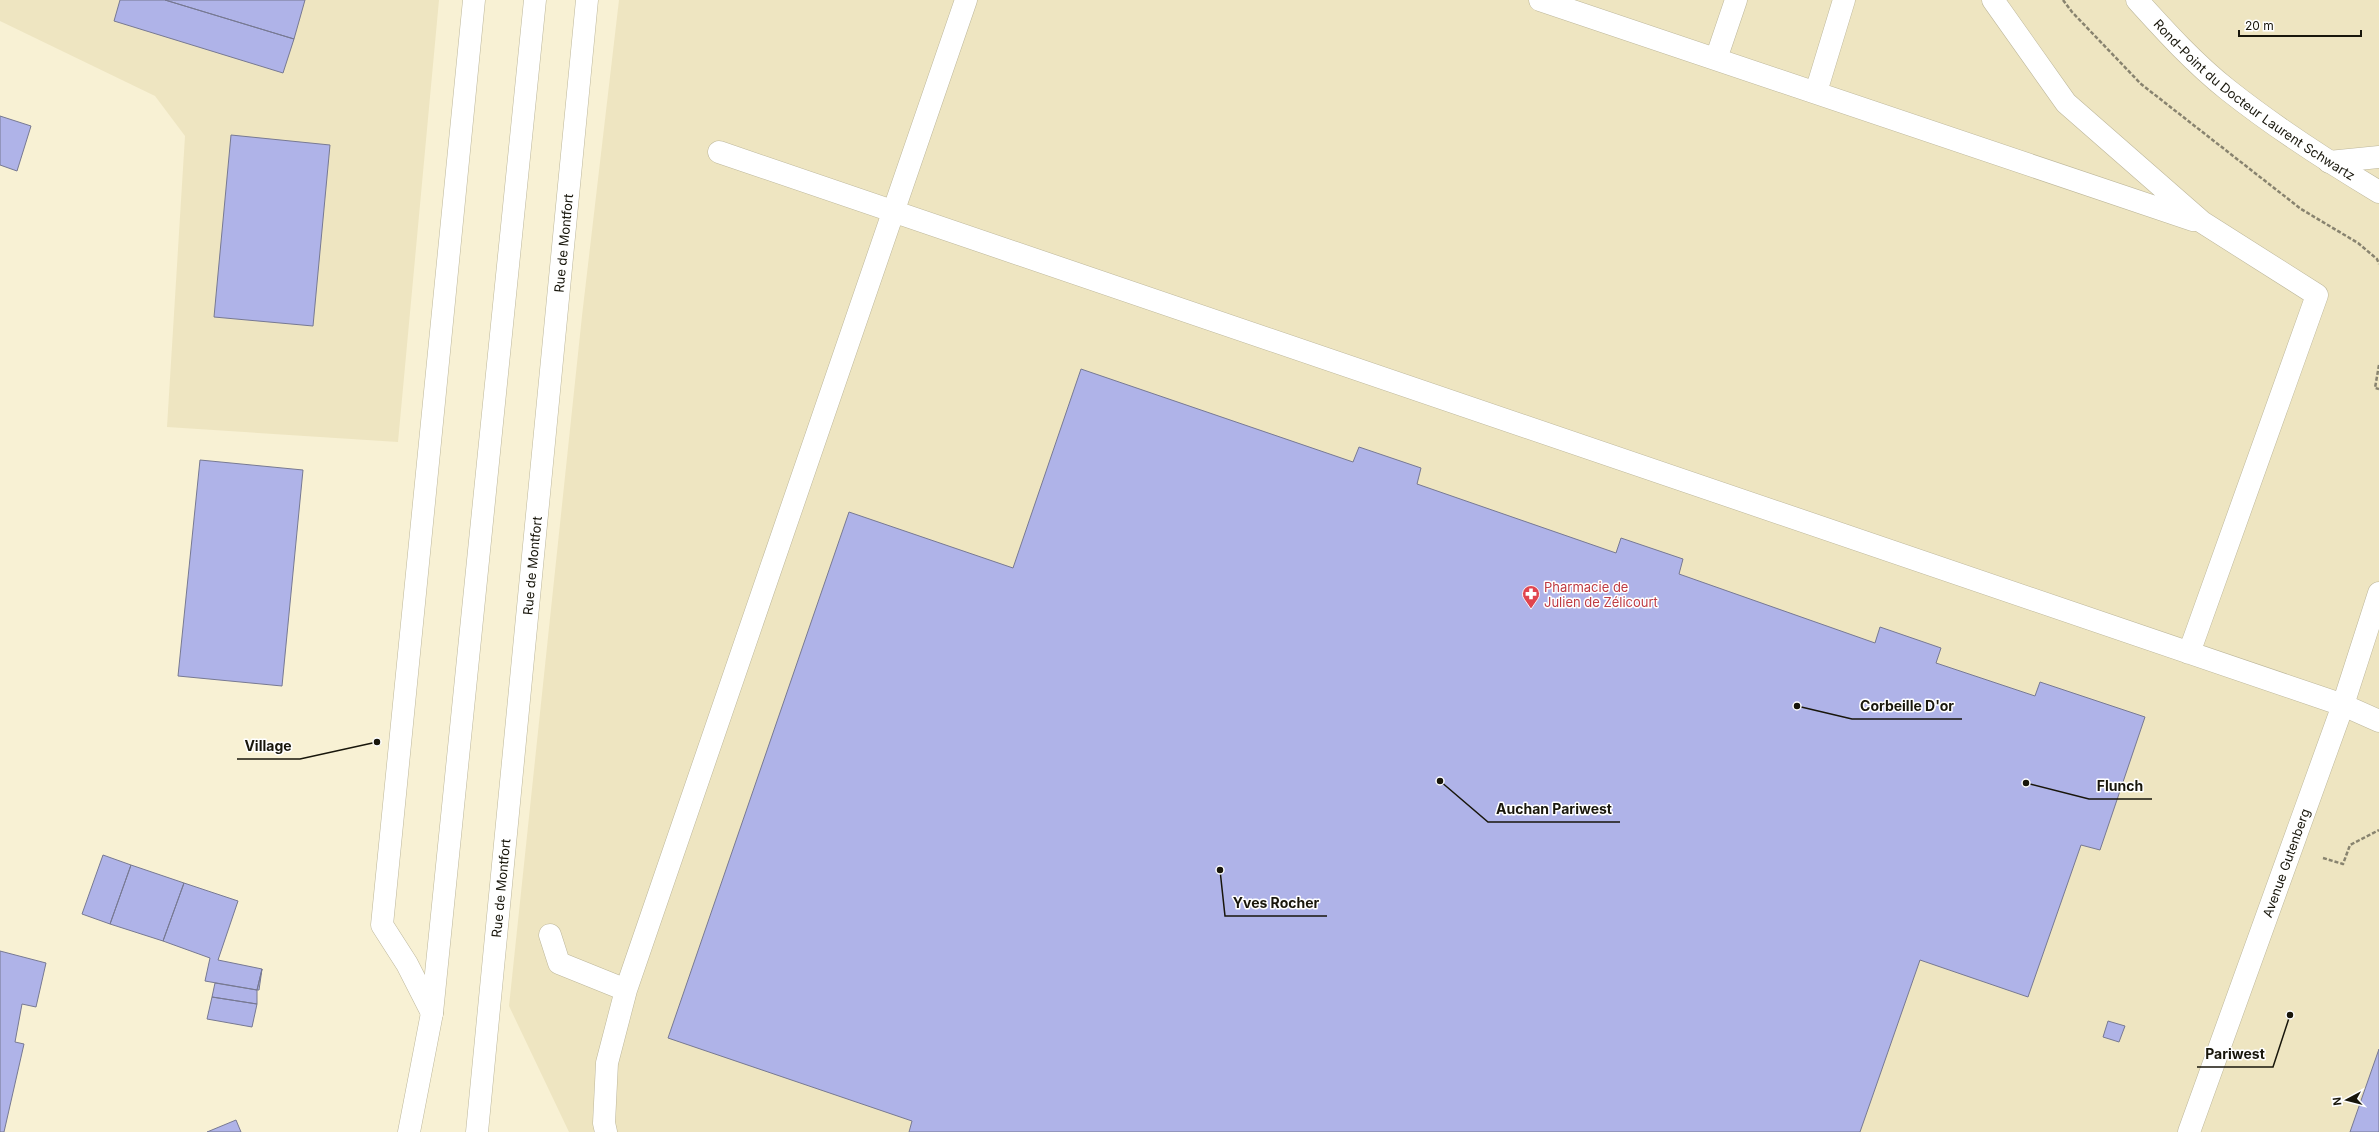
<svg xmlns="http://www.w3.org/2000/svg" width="2379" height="1132" viewBox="0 0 2379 1132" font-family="Inter,sans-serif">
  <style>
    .built { fill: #eee5c1 }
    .building { fill: #afb3e8; stroke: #777992 }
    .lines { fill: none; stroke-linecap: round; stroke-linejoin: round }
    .service-casing { stroke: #bdb79b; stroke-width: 23 }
    .minor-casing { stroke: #bdb79b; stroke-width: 23 }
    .tertiary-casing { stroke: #bdb79b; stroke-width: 23 }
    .path { stroke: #88836f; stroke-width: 2.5; stroke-dasharray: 4 2; stroke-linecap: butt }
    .service { stroke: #fff; stroke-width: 22 }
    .minor { stroke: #fff; stroke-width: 22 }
    .tertiary { stroke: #fff; stroke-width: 22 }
    .labels { text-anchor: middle; stroke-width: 3; stroke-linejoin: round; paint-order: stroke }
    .street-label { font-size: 13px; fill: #18160b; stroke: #fff }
    .health-label { font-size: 13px; fill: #be3a42; stroke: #fff; text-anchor: start }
    .leader { fill: none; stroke: #18160b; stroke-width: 1.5 }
    .callout-dot { fill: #18160b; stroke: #fff; stroke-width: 1.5 }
    .callout-label { font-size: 14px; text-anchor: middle; font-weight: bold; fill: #18160b; stroke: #fff; stroke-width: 3; stroke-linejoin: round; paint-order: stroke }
  </style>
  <rect width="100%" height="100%" fill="#f8f1d4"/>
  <path class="built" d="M0,0H439L398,442L167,427L185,136L155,96L0,21Z
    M619,0H2379V1132H569L509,1006L582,316Z"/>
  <path class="building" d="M120,0H165L294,39L283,73L114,21Z
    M165,0H305L294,39Z
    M0,116L31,126L17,171L0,165Z
    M231,135L330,145L313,326L214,317Z
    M1081,369L1353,462L1359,447L1421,468L1417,484L1616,553L1621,538L1683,559L1679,574L1875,643L1880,627L1941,648L1936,663L2035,696L2040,682L2145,717L2100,850L2081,845L2028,997L1920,960L1860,1132H909L912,1121L668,1038L849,512L1013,568Z
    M200,460L303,470L282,686L178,676Z
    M103,855L131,865L110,924L82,914Z
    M131,865L184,883L163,941L110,924Z
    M184,883L238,901L218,960L262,969L257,990L205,981L210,958L163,941Z
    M0,951L46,963L36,1007L22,1004L15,1042L24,1044L4,1132H0Z
    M262,969L259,990H257Z
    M215,983L257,990V1004L212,997Z
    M212,997L257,1004L252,1027L207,1019Z
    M2108,1021L2125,1026L2119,1042L2103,1037Z
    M2379,1049V1132H2350Z
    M236,1120L241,1132H207Z"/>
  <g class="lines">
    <defs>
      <path id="service" d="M1540,0L2193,220
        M1993,0L2066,103L2202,222L2317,295L2189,653
        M1716,59L1736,0
        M1816,92L1844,0
        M719,152L2343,705
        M2329,162L2379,157
        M550,935L559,963L626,990
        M606,1132L604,1123L607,1063L626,990L966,0"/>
      <g id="minor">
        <path id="s1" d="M2137,0C2165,31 2195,64 2228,90C2276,128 2327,161 2379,192"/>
        <path d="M2343,705L2379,721"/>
        <path d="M432,1013L407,964L382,925L474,0"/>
        <path id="s2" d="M2189,1132L2343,705L2379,593"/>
      </g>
      <g id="tertiary">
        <path d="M409,1132L432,1013L535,0"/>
        <path id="s3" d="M477,1132L587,0"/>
      </g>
    </defs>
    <use href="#service" class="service-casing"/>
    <use href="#minor" class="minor-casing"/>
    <use href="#tertiary" class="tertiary-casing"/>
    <path class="path" d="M2063,0L2072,12L2141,84L2301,209L2358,243L2377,259L2379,264
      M2379,365L2375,388L2379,389
      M2323,858L2343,864L2350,845L2379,830"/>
    <use href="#service" class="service"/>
    <use href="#minor" class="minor"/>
    <use href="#tertiary" class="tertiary"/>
  </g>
  <defs>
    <symbol id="pharmacy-pin" viewBox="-11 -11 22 30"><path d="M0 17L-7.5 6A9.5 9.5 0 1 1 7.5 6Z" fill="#e0444e" stroke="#fff"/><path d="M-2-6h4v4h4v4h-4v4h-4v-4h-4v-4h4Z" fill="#fff"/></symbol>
  </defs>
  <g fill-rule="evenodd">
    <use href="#pharmacy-pin" x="1521" y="584" width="20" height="27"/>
  </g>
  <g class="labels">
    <g class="street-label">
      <text dy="5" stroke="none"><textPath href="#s1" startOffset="155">Rond-Point du Docteur Laurent Schwartz</textPath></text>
      <text dy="5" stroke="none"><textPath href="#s3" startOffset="893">Rue de Montfort</textPath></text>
      <text dy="5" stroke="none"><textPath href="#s3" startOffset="569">Rue de Montfort</textPath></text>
      <text dy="5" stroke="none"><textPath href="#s2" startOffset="286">Avenue Gutenberg</textPath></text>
      <text dy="5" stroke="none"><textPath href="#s3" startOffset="245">Rue de Montfort</textPath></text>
    </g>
    <g class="health-label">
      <text x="1544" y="592">Pharmacie de<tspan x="1544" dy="15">Julien de Zélicourt</tspan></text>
    </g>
  </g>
  <path class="leader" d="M1797 706L1852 719H1962M377 742L300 759H237M2026 783L2089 799H2152M1440 781L1488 822H1620M1220 870L1225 916H1327M2290 1015L2273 1067H2197"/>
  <g class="callout-dot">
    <circle cx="1797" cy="706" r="4"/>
    <circle cx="377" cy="742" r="4"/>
    <circle cx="2026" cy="783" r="4"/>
    <circle cx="1440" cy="781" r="4"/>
    <circle cx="1220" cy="870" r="4"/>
    <circle cx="2290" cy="1015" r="4"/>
  </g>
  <g class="callout-label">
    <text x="1907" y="711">Corbeille D'or</text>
    <text x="268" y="751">Village</text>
    <text x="2120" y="791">Flunch</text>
    <text x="1554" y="814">Auchan Pariwest</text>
    <text x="1276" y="908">Yves Rocher</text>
    <text x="2235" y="1059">Pariwest</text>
  </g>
  <g transform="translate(2347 1100) rotate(263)" stroke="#ffffff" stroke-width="3" paint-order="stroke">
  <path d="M0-3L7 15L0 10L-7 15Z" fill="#18160b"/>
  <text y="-6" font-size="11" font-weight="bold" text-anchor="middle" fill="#18160b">N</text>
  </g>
  <path d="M2239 30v6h122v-6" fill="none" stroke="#18160b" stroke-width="2"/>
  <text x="2245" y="30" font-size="12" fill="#18160b" stroke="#ffffff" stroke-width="3" paint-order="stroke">20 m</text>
</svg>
